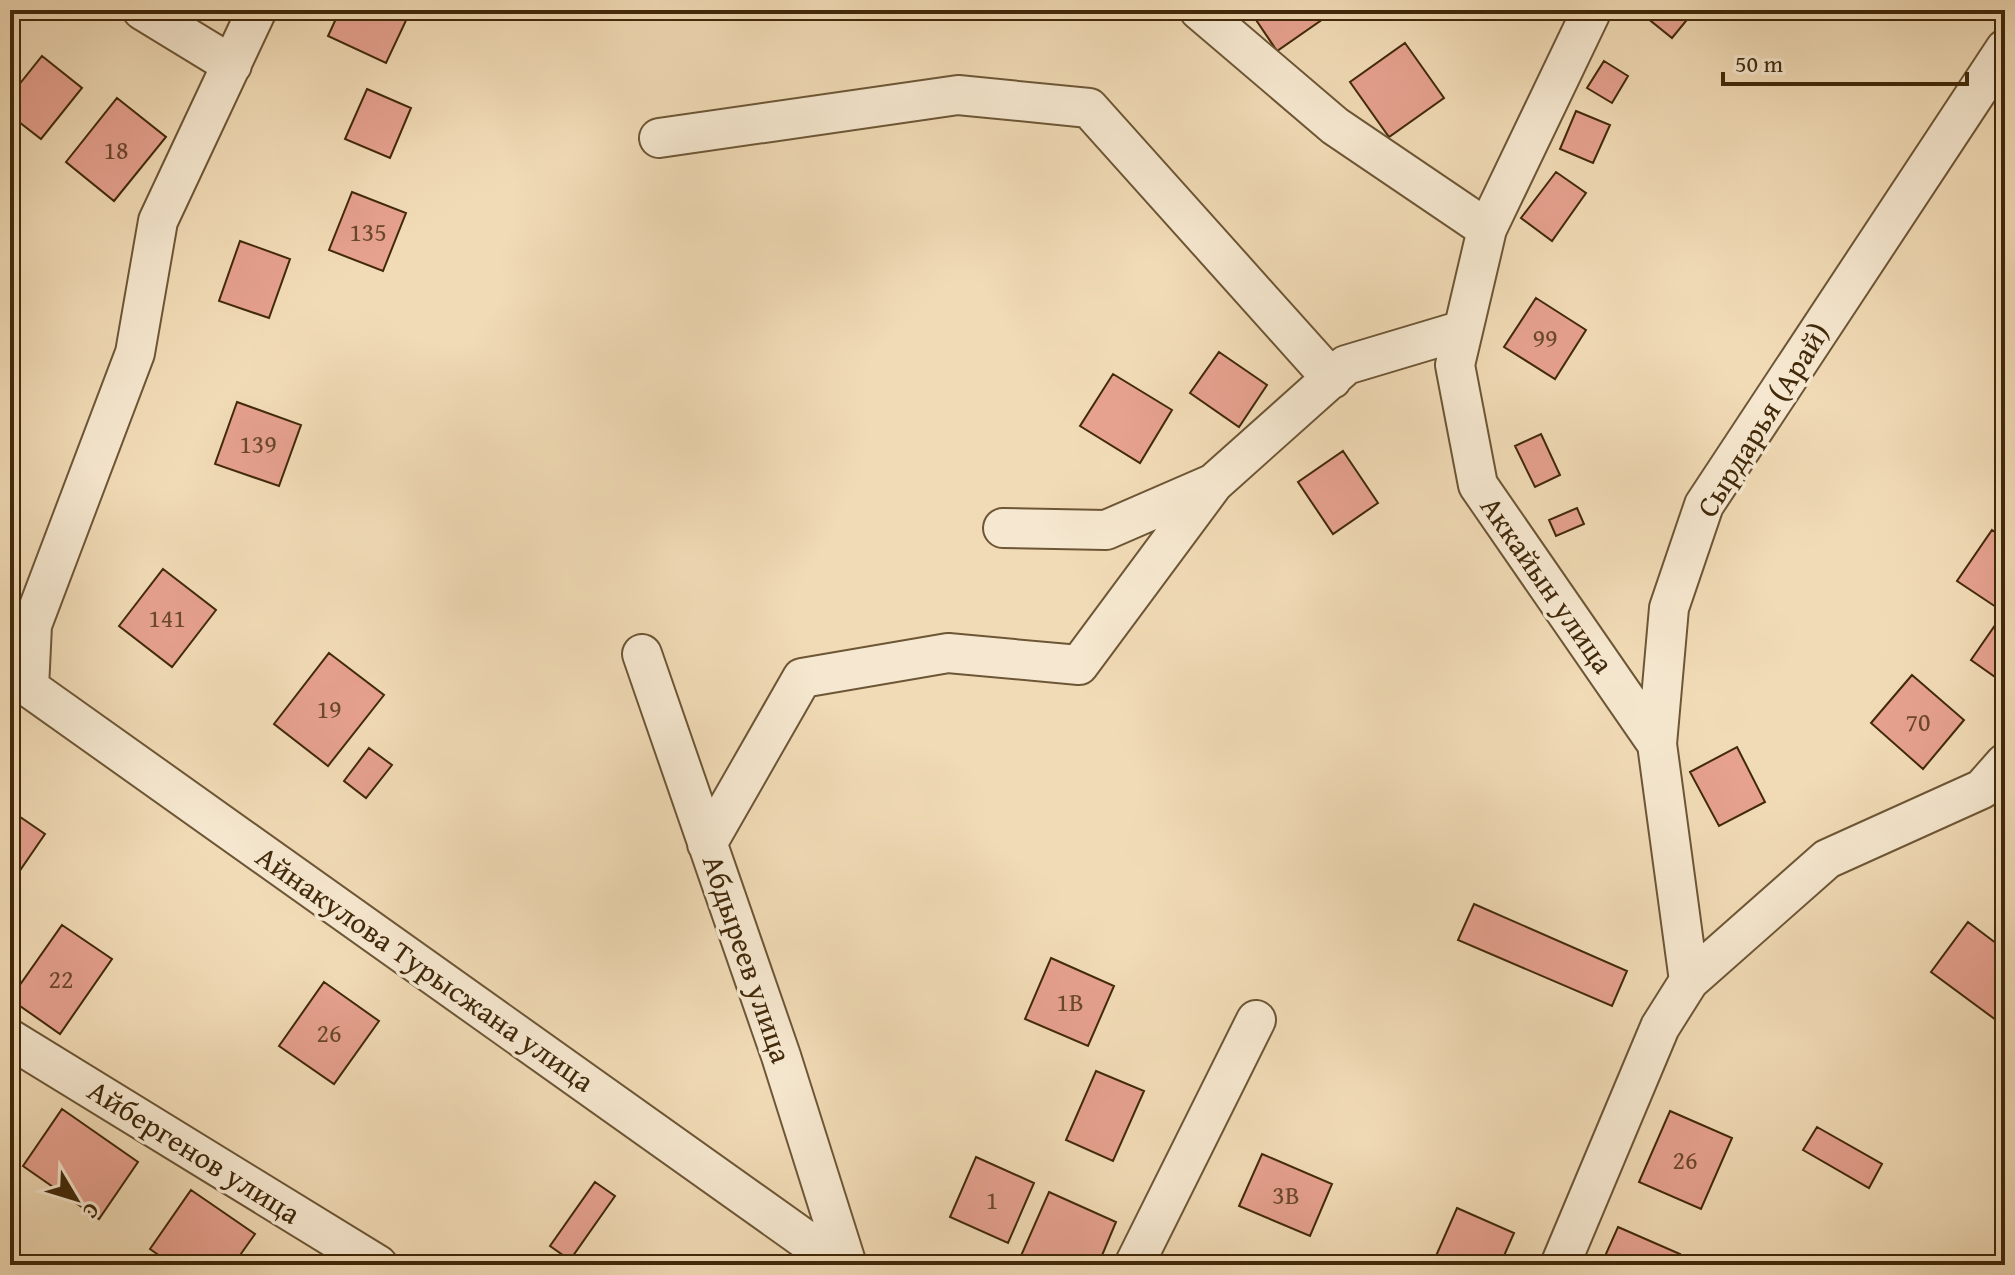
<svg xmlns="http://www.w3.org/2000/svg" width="2015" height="1275" viewBox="0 0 2015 1275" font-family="'Gentium Book Plus',serif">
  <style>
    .building { fill: #e6a18f; stroke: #41290a; stroke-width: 2 }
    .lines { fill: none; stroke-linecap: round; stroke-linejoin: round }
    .minor-casing { stroke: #6d5635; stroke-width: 42 }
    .minor { stroke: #f6e8d0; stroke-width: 38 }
    .labels { text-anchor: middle; stroke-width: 7; stroke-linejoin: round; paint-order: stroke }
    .number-label { font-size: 26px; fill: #6a472b }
    .street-label { font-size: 30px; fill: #41290a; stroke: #f6e8d0 }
  </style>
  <rect width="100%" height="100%" fill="#f1dbb6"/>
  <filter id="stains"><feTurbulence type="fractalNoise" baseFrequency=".0025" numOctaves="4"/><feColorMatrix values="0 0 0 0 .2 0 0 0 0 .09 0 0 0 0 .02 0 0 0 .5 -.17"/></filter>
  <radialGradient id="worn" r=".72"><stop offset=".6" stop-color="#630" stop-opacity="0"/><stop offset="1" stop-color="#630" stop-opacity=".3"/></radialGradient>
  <path class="building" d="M340,10L410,12L386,63L328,36Z
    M1257,10H1336L1277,51L1252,14Z
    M1652,10H1695L1672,38L1646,17Z
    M1405,43L1444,98L1389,137L1350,82Z
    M42,56L82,88L41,139L10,115V96Z
    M1604,61L1628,76L1612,103L1587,88Z
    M367,89L411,108L390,158L345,139Z
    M117,98L166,137L114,201L66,162Z
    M1576,111L1610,125L1593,163L1560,149Z
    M1556,172L1586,193L1552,241L1521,218Z
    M352,192L406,213L383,271L329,250Z
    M240,241L290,259L269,318L219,301Z
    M1536,298L1586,330L1555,379L1504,347Z
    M1219,352L1267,385L1239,427L1190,393Z
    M1113,374L1172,410L1140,463L1080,426Z
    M237,402L301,425L279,486L215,464Z
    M1541,434L1560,475L1535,487L1515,446Z
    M1343,451L1378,503L1333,534L1298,482Z
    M1577,508L1584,524L1556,536L1549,520Z
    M1992,530L2005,539V613L1957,581Z
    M163,569L216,610L172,667L119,626Z
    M1998,621L2005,626V684L1971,660Z
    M329,653L384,695L328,766L274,724Z
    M1912,675L1964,720L1923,769L1871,723Z
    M1737,747L1765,802L1719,826L1690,772Z
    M369,748L392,765L366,798L344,781Z
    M10,810L45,834L10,885Z
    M1474,904L1627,971L1612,1006L1458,940Z
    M1968,922L2005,950V1017L2000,1023L1931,972Z
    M62,925L112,959L60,1034L10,999Z
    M1051,958L1114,986L1088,1046L1025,1019Z
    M324,982L379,1021L334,1084L279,1046Z
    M1096,1071L1144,1091L1113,1161L1066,1140Z
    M62,1109L138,1162L99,1219L23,1166Z
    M1670,1111L1732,1138L1701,1209L1639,1182Z
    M1817,1127L1882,1164L1869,1188L1803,1150Z
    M1262,1154L1332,1184L1310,1236L1239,1206Z
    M976,1157L1034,1183L1008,1243L950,1217Z
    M595,1182L615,1196L570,1260L550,1246Z
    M191,1190L255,1234L233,1265H173L150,1249Z
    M1049,1192L1116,1222L1098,1265H1036L1020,1258Z
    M1457,1208L1514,1233L1500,1265H1432Z
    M1618,1227L1680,1254L1675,1265H1601Z"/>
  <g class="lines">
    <defs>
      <path id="minor" d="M142,10L232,65
        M1199,10L1335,126L1487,229
        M1592,10L1487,229L1455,365L1478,485L1657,744
        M659,138L958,95L1089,108L1332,379
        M1003,528L1106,530L1212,484
        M642,654L781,1056L847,1265
        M10,674L841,1265
        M29,688L32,625L135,353L158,221L257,10
        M707,844L802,678L948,653L1079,665L1214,483L1346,365L1463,330
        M1689,981L1657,744L1669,608L1704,505L2005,49
        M10,1039L378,1265
        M1134,1265L1256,1020
        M1560,1265L1660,1027L1689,981L1827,859L1982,789L2005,763"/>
    </defs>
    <use href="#minor" class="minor-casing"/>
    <use href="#minor" class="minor"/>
  </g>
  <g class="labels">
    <g class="number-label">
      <text x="116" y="159">18</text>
      <text x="368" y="241">135</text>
      <text x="1545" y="347">99</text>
      <text x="258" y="453">139</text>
      <text x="167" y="627">141</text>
      <text x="329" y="718">19</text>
      <text x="1918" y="731">70</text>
      <text x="61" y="988">22</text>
      <text x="1070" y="1011">1В</text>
      <text x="329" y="1042">26</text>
      <text x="1685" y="1169">26</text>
      <text x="1286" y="1204">3В</text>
      <text x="992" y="1209">1</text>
    </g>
    <g class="street-label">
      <text transform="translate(1763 420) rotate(-58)" y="10">Сырдарья (Арай)</text>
      <text transform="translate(1547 585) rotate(55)" y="10">Аккайын улица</text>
      <text transform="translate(747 959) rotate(71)" y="10">Абдыреев улица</text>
      <text transform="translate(425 969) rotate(35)" y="10">Айнакулова Турысжана улица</text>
      <text transform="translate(194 1152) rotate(32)" y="10">Айбергенов улица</text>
    </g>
  </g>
  <rect width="2015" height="1275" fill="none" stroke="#f1dbb6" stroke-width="40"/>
  <rect x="12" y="12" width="1991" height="1251" fill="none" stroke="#41290a" stroke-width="4"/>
  <rect x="20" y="20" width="1975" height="1235" fill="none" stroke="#41290a" stroke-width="2"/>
  <g transform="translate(76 1199) rotate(128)" stroke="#f6e8d0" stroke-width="6" paint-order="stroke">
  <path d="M0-6L14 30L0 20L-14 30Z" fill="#41290a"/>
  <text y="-12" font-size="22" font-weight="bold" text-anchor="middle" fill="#41290a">С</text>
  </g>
  <path d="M1723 72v12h244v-12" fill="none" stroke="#41290a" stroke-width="4"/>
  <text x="1735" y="72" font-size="24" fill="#41290a" stroke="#f6e8d0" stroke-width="6" paint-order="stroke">50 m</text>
  <rect width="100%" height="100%" filter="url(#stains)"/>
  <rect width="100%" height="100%" fill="url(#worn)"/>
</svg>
